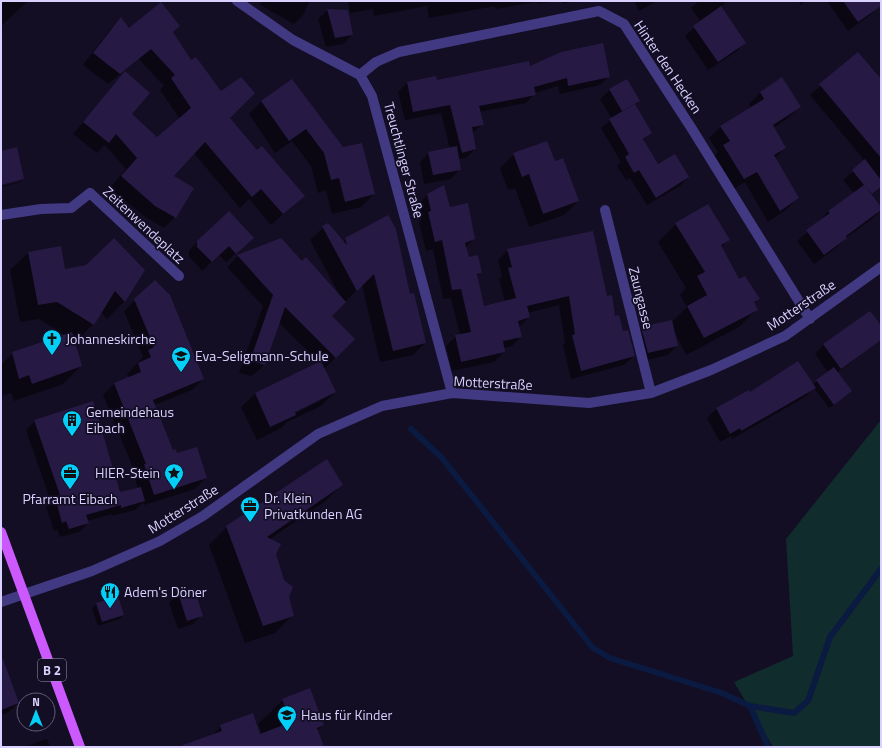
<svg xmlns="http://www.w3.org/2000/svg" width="882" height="748" viewBox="0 0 882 748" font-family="'Titillium Web',sans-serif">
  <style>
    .green { fill: #112c2d }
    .shadow { fill: #0007; fill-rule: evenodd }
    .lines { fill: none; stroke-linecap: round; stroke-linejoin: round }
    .stream { stroke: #0a1a40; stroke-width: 6 }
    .building { fill: #261a44 }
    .minor { stroke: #413a82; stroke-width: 10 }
    .major { stroke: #cb59fd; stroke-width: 10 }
    .labels { text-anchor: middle; stroke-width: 3.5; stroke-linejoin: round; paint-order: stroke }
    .shield { fill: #130e23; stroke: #9e96bd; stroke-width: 1 }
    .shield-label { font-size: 13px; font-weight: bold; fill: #d9d1ff }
    .street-label { font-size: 14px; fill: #d9d1ff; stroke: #130e23 }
    .poi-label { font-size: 14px; fill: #d9d1ff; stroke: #130e23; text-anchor: start }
  </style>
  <rect width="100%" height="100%" fill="#130e23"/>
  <path class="green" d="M881,420V747H773L734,682L793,656L786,539Z"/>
  <path class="shadow" d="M1,1H28L1,26Z
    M261,1H310L303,15L294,24L260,5Z
    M348,1H558L537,4V2L495,9V6L429,18L427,6L374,16L373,9L350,13Z
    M562,1H574L563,4Z
    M634,1H657L639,11Z
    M699,1H727L721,7L745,43L736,52L708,70L685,36L701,22L691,8Z
    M798,1H806L801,5Z
    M827,1H874L879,6L870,15L848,31Z
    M327,10L347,11L352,35L343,44L326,47L318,19Z
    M121,19L129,29L172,32L228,118L257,151L303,196L271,225L249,199L240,208L194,153L173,176L175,217L164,228L144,216L110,188L126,169L105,145L97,153L73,134L125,73L131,114L157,139L180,119L160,90L164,86L139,59L108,84L83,65L110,30Z
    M858,53L881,81V188L871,195L881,210L872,219L846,238L836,248L814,264L797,241L819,222L828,211L854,193L843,180L865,161L810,95Z
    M529,67L609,76L600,85L560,94L558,86L535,93L526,103L479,112L483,124L472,133L475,149L466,158L458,159L460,169L451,179L424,184L420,162L429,153L450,149L441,113L405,120L398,92L407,83L436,77V81Z
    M292,80L374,194L361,207L332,214L326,190L318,193L311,166L292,141L275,153L249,114L261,102Z
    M626,80L639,101L634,106L650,133L643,141L657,166L688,177L680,186L647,205L630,178L626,180L617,166L621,162L601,128L612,119L600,99L610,90Z
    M761,92L800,107L788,118L773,128L785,148L775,158L798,198L786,210L768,222L745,182L732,190L712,158L718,152L709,138L721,126L751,108L749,104Z
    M1,152L23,179L18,183L1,187V186L19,182V179L1,184Z
    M514,154L554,162L578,201L564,215L529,227L515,188L508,190L500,168Z
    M443,186L449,208L474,239L465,248L468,259L481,272L477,277L483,307L505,302L499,279L502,276L498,260L508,250L606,297L634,356L624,365L571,379L563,345L565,343L559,305L527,313L529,317L519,327L521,336L512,346L503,348L504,352L494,362L452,371L446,346L456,336L460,335L451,298L443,299L433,249L426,251L419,222L421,220L418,205L427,195Z
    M327,224L343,242L346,239L409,295L425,343L413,355L380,362L362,285L331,316L354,339L324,369L335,392L321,406L287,422L281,428L257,440L241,407L255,394L320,363L278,322L264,365L252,376L239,373L263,306L227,267L238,256L281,239L302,262L341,298L310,240ZM320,399V401L291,415L290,413Z
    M676,224L728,240L721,247L739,280L759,299L754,303L757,309L739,327L686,355L675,333L677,346L668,355L639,362L632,337L642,328L671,323L687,307L680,295L686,288L658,242Z
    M253,238L226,262L219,255L202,271L189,256V251L198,241Z
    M114,240L125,301L107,319L101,312L93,324L76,342L74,340L81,366L63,384L14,401L11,393L2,396L1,365L13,353L65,335L39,319L20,322L10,270L28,253L60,247L64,270L86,266Z
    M135,300L203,379L192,390L154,405L173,451L206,478L195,489L144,505L143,502L135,510L112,516V514L87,521L88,523L79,532L60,537L57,529L54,531L46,507L51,502L26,430L35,421L119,493L138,488L134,476L136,475L103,395L114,384L129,378L127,374L143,357L124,311Z
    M870,313L878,323L881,321V339L837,373L851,391L846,396L829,408L814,388L805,397L732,439L731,436L720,442L707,418L716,409L748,391L749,393L812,385L828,372L815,354L823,345Z
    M342,485L324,502L270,539L293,615L275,633L245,643L209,545L227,527Z
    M193,589L202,615L193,624L178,629L169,603L178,594Z
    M97,604L123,615L119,619L98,626L92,608Z
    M1,668L18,703L9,712L1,715Z
    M283,700L323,725L317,731L323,747H181L212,736L221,726L262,734L258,724Z
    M47,739L50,747H24Z"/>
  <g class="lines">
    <path class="stream" d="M411,429L442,458L593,648L610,658L722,693L750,706L794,713L808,701L830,637L881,569
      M750,706L768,747"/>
  </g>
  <path class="building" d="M843,1H881V6L858,22Z
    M161,2L180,26L173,32L191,60L196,57L221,91L241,77L255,93L230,118L257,150L262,146L305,196L283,214L261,189L252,197L205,142L174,176L194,188L176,218L155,206L121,176L137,158L116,134L109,143L83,122L125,71L150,93L132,114L157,137L191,108L171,78L175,75L151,49L120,74L93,53L121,17L129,28Z
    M721,6L746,43L718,62L693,26Z
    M327,9L348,10L353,35L335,38Z
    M603,43L610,77L568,86L567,78L534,87L536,95L479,106L484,125L472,127L476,149L462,153L450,105L413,112L407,82L436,76L437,80L529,61L530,66L561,52Z
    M858,52L881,79V158L819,84Z
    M782,77L801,107L773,125L786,148L774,155L799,198L780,211L757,172L744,179L723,145L730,141L720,126L764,99L760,92Z
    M292,79L343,147L362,143L375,194L345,202L339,178L331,180L324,153L306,129L289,141L261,101Z
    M627,79L640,101L622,111L609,89Z
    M635,104L652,133L643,139L658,164L675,154L689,177L656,198L639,170L634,173L625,157L629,154L609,119Z
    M547,141L555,161L563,158L579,201L543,214L529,174L522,177L513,153Z
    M457,146L461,170L433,175L428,152Z
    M17,147L24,179L1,185V151Z
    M865,159L881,180V187L872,194L866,187L881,207V210L846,236L847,238L824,255L806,230L830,213L828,211L864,185L852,170Z
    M444,185L450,207L468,203L475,239L465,243L469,257L478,255L482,273L477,274L484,306L516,298L508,268L512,267L507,249L593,231L607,296L612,295L615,316L619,315L623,331L628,330L635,356L581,371L572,335L575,334L569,296L527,306L530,317L518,321L522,337L503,341L505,352L461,362L455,335L471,332L461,289L452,290L442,240L435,242L428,212L431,211L427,194Z
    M708,204L730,240L721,245L739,279L745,276L760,299L754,302L758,310L704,338L687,306L707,295L697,276L705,272L675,223Z
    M229,211L254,238L236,254L229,246L212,262L197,247V241Z
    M388,215L396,229L410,294L414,293L426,343L393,351L374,274L357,291L322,226L328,223L347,245L345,238Z
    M114,238L145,270L125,302L115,291L94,325L57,302L38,305L28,252L61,246L65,269L86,265Z
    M281,238L302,261L306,257L346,302L332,316L355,339L336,358L285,307L265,365L250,361L273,295L237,255Z
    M155,280L170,295L204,379L153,400L173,450L176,449L177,453L197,447L207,478L154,495L144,464H146L114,383L141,372L138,363L151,357L148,350L154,347L134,299Z
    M870,311L881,325V340L841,369L823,344Z
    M672,320L678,346L648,353L641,327Z
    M72,332L82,366L32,384L29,375L19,379L12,352Z
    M321,361L336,392L295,412L296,415L270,427L255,393Z
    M798,361L816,388L741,431L740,428L730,434L716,408L749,390L750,392Z
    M834,367L852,391L834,405L816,380Z
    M93,401L120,492L141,487L145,501L121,508V505L86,515L89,523L69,529L66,521L62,523L55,497L60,495L34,420Z
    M327,459L343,485L267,537L281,544L276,554L284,580L293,587L289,597L294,616L263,626L226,526Z
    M194,588L203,616L187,621L178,593Z
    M118,596L124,615L102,622L96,603Z
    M1,659H3L19,703L1,710Z
    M310,688L324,725L317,728L324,747H183V745L222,731L220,725L253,713L260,734L291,722L282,699Z"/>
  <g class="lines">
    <path class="minor" d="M237,1L293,40L360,75L372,96L452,393
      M360,75L376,62L399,52L599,11L624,24L692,129L810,319
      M605,210L651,393
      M1,215L41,209L71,208L90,193L179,276
      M1,602L92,571L160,541L203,516L318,434L382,406L452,393L589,403L651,393L711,370L785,336L881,267"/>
    <path class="major" d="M1,532L80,747"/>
  </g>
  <defs>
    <symbol id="church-pin" viewBox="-11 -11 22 30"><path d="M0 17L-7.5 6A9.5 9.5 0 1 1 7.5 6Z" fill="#03cff8" stroke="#130e23"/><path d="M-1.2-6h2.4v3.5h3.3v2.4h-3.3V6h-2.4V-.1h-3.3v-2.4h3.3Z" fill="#111"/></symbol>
    <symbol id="school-pin" viewBox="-11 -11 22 30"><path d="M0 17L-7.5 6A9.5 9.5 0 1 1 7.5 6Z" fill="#03cff8" stroke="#130e23"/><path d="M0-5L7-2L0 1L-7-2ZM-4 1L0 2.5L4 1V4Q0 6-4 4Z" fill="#111"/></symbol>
    <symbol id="building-pin" viewBox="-11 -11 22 30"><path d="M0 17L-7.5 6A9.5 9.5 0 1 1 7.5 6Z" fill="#03cff8" stroke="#130e23"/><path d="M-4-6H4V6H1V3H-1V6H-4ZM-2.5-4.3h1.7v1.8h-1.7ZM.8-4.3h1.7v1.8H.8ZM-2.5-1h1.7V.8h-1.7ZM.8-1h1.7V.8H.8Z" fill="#111"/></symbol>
    <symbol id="office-pin" viewBox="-11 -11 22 30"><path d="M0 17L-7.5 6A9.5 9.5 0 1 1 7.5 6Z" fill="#03cff8" stroke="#130e23"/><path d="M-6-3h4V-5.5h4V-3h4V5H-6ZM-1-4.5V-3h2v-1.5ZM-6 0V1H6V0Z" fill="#111"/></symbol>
    <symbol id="sight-pin" viewBox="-11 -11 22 30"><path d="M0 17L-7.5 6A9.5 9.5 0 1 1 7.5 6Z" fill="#03cff8" stroke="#130e23"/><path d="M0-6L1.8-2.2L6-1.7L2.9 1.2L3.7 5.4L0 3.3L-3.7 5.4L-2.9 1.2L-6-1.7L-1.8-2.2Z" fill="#111"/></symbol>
    <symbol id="restaurant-pin" viewBox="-11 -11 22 30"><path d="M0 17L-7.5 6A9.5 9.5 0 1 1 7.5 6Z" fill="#03cff8" stroke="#130e23"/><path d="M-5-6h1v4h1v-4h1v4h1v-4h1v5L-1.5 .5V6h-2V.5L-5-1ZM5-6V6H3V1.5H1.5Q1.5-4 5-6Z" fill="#111"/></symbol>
  </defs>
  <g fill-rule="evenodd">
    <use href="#church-pin" x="41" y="328" width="22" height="30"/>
    <use href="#school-pin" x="170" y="345" width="22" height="30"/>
    <use href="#building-pin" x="61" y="409" width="22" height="30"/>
    <use href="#office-pin" x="59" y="462" width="22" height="30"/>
    <use href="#sight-pin" x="163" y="462" width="22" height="30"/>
    <use href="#office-pin" x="239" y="495" width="22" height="30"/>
    <use href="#restaurant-pin" x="99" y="581" width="22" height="30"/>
    <use href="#school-pin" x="276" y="704" width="22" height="30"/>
  </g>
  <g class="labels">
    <rect class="shield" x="38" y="659" width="28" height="22" rx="3"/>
    <g class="shield-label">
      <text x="52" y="675">B 2</text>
    </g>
    <g class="street-label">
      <text transform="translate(668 67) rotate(56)" y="5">Hinter den Hecken</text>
      <text transform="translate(404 160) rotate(75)" y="5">Treuchtlinger Straße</text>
      <text transform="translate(144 225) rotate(43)" y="5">Zeitenwendeplatz</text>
      <text transform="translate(641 298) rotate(76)" y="5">Zaungasse</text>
      <text transform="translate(801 305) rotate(-34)" y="5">Motterstraße</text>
      <text transform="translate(493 383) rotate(3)" y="5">Motterstraße</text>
      <text transform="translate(183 509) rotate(-32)" y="5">Motterstraße</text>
    </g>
    <g class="poi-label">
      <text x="66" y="344">Johanneskirche</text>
      <text x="195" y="361">Eva-Seligmann-Schule</text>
      <text x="86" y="417">Gemeindehaus<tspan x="86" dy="16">Eibach</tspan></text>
      <text x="160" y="478" text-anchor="end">HIER-Stein</text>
      <text x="264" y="503">Dr. Klein<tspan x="264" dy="16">Privatkunden AG</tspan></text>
      <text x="70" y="504" text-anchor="middle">Pfarramt Eibach</text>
      <text x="124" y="597">Adem's Döner</text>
      <text x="301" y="720">Haus für Kinder</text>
    </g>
  </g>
  <rect width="882" height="748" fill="none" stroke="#d9d1ff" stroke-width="4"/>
  <g transform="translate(36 712)"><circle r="19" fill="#130e23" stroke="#625c7b"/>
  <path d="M0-3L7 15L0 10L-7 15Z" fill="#03cff8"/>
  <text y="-6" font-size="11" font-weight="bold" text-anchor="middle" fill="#d9d1ff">N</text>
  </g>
</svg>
